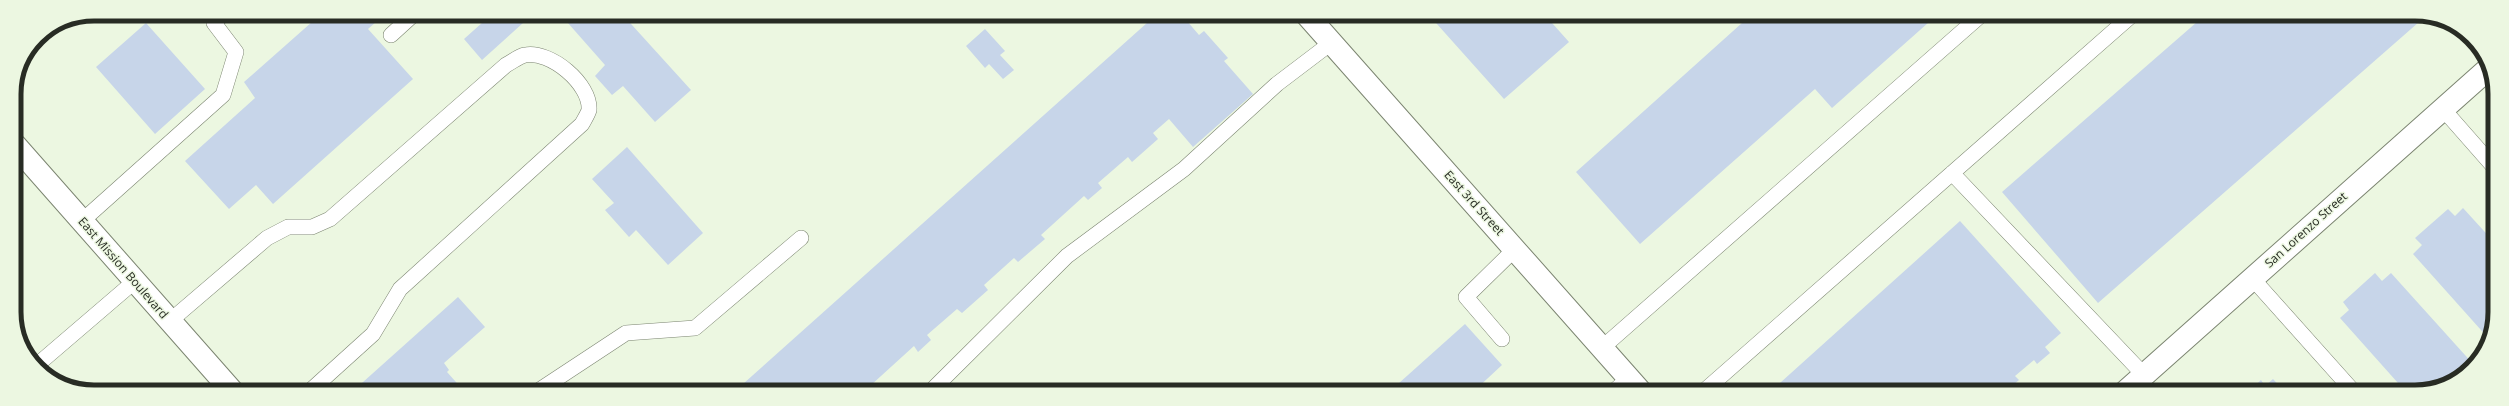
<svg xmlns="http://www.w3.org/2000/svg" width="2509" height="406" viewBox="0 0 2509 406" font-family="'Open Sans',sans-serif">
  <style>
    .building { fill: #c7d5e9 }
    .lines { fill: none; stroke-linecap: round; stroke-linejoin: round }
    .service-casing { stroke: #7b8470; stroke-width: 16 }
    .minor-casing { stroke: #7b8470; stroke-width: 24 }
    .primary-casing { stroke: #7b8470; stroke-width: 24 }
    .service { stroke: #fff; stroke-width: 15 }
    .minor { stroke: #fff; stroke-width: 22 }
    .primary { stroke: #fff; stroke-width: 22 }
    .labels { text-anchor: middle; stroke-width: 3; stroke-linejoin: round; paint-order: stroke }
    .street-label { font-size: 12px; fill: #282c24; stroke: #ecf7e1 }
    .rim { fill: none; stroke: #282c24; stroke-width: 5 }
  </style>
  <rect width="100%" height="100%" fill="#ecf7e1"/>
  <path class="building" d="M321,14H385L368,29L413,79L273,204L256,185L229,209L185,161L255,98L244,82Z
    M492,14H533L482,60L464,39Z
    M560,14H622L691,90L655,122L623,86L612,95L595,76L605,65Z
    M1157,14H1181L1199,35L1204,31L1228,58L1224,61L1253,94L1193,147L1169,119L1153,133L1158,139L1132,162L1128,157L1098,183L1102,188L1088,200L1084,196L1041,235L1045,239L1018,262L1014,258L984,285L988,290L962,313L957,309L927,335L931,340L918,352L914,346L870,386L875,390L873,392H734Z
    M1428,14H1544L1569,42L1504,99Z
    M1752,14L1937,15L1832,108L1815,89L1640,244L1576,172Z
    M2205,15H2427L2098,303L2002,192Z
    M146,23L205,89L155,134L96,67Z
    M985,29L1005,51L1000,55L1014,70L1003,79L989,64L985,68L966,46Z
    M627,147L703,233L668,265L636,230L629,237L605,210L614,203L592,179Z
    M2463,208L2494,242V322L2489,339L2413,254L2422,245L2415,238L2448,209L2455,216Z
    M1960,221L2061,333L2045,347L2050,353L2037,364L2034,360L2015,376L2019,380L2005,392H1770Z
    M2375,273L2382,281L2391,273L2474,365L2468,372L2446,386L2406,392L2340,318L2349,310L2343,302Z
    M458,297L485,327L444,363L449,370L447,372L464,391H353Z
    M1465,324L1502,365L1473,392H1389Z
    M2273,379L2285,392H2248L2261,380L2265,386Z"/>
  <g class="lines">
    <defs>
      <path id="service" d="M391,35L414,14
        M2443,109L2494,167
        M1952,173L2144,375
        M82,221L223,95L236,52L214,23L223,14
        M2252,278L2354,392
        M170,321L267,238L288,227H312L330,219L506,65C512,62 519,56 525,55C550,50 591,84 589,110C588,114 584,120 582,124L400,289L373,334L310,391
        M1502,339L1466,297L1515,249
        M1603,347L1981,15
        M37,365L135,281
        M538,391L626,333L695,328L801,238
        M930,392L1067,256L1184,169L1277,84L1331,43
        M1613,392L1629,378
        M1703,392L2132,15"/>
      <path id="minor" d="M1306,14L1641,392
        M2125,392L2488,69"/>
      <path id="primary" d="M15,145L232,391"/>
    </defs>
    <use href="#service" class="service-casing"/>
    <use href="#minor" class="minor-casing"/>
    <use href="#primary" class="primary-casing"/>
    <use href="#service" class="service"/>
    <use href="#minor" class="minor"/>
    <use href="#primary" class="primary"/>
  </g>
  <g class="labels">
    <g class="street-label">
      <text transform="translate(1474 203) rotate(48)" y="4">East 3rd Street</text>
      <text transform="translate(2306 230) rotate(-42)" y="4">San Lorenzo Street</text>
      <text transform="translate(123 268) rotate(49)" y="4">East Mission Boulevard</text>
    </g>
  </g>
  <path d="M0 0H2509V406H0ZM94 21H2415A73 73 0 0 1 2488 94V312A73 73 0 0 1 2415 385H94A73 73 0 0 1 21 312V94A73 73 0 0 1 94 21Z" fill="#ecf7e1" fill-rule="evenodd"/>
  <path class="rim" d="M94 21H2415A73 73 0 0 1 2488 94V312A73 73 0 0 1 2415 385H94A73 73 0 0 1 21 312V94A73 73 0 0 1 94 21Z"/>
</svg>
